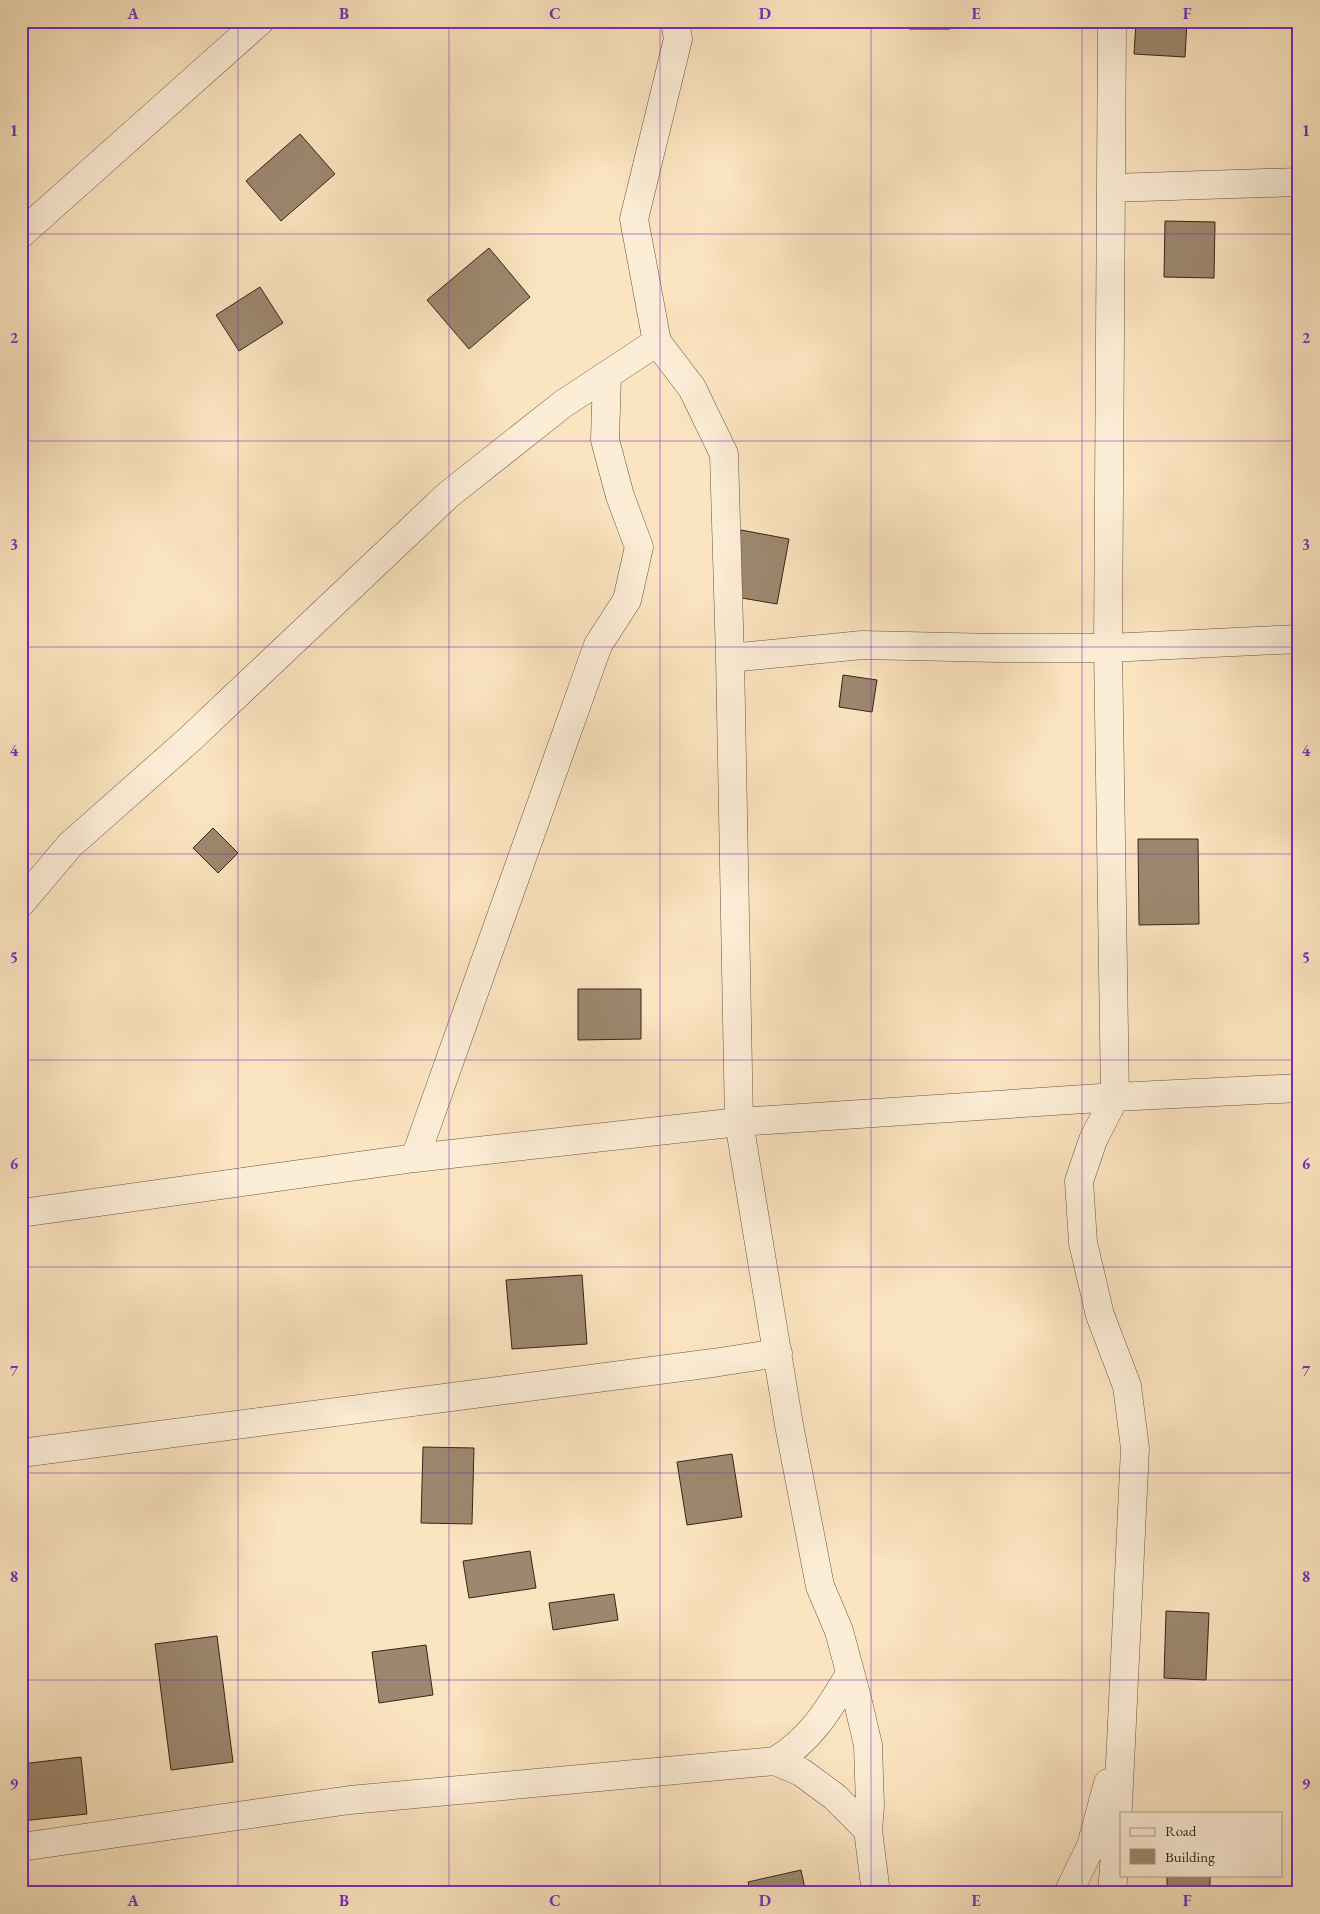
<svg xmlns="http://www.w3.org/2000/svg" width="1320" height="1914" viewBox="0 0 1320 1914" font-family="'EB Garamond',serif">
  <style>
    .building { fill: #9d886f; stroke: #372418 }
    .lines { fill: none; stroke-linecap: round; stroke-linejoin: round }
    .minor-casing { stroke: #685442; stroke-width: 29 }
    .minor { stroke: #fcedd6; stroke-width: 28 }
    .grid { fill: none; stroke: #7b2cbf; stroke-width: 1; stroke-opacity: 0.55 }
    .neatline { fill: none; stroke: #7b2cbf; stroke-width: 2 }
    .grid-label { font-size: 16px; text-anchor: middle; font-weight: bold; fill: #7b2cbf }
  </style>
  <rect width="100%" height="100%" fill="#fbe4c0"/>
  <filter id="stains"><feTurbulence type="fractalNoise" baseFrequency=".004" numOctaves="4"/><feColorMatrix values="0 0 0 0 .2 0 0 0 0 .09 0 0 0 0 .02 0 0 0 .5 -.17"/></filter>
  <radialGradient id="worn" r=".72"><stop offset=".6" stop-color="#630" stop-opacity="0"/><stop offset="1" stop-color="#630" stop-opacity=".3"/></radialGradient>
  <path class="building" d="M909,21H950V29H909Z
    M1136,21H1187L1185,57L1134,54Z
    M300,134L335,174L281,221L246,181Z
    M1165,221L1215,222L1214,278L1164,277Z
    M489,248L530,297L469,349L427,300Z
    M260,287L283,323L239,351L216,315Z
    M741,530L789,539L777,604L730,596Z
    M843,675L877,680L872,712L839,707Z
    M213,828L238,853L218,873L193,848Z
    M1138,839H1198L1199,924L1139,925Z
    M578,989H641V1039L578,1040Z
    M582,1275L587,1344L512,1349L506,1280Z
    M423,1447L474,1448L472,1524L421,1523Z
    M732,1454L742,1517L687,1525L677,1462Z
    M530,1551L536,1588L469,1598L463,1561Z
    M614,1594L618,1620L553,1630L549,1603Z
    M1166,1611L1209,1613L1206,1680L1164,1678Z
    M217,1636L233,1762L171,1770L155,1644Z
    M426,1645L433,1695L379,1703L372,1652Z
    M81,1757L87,1814L21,1821V1764Z
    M801,1870L806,1893H751L748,1882Z
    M1210,1875V1893H1167V1876Z"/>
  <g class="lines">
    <defs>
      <path id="minor" d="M675,21L678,39L634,219L657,342L692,388L724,454L730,658L739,1122L789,1425L820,1586L839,1631L857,1698L868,1745L870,1806L868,1830L876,1893
        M1112,21L1108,648L1115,1097L1093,1140L1079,1181L1083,1243L1100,1315L1127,1386L1135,1448L1117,1827L1112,1893
        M1111,188L1299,182
        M21,234L260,21
        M730,658L862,645L997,648H1108L1299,639
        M21,903L70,845L190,739L448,495L563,404L657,342
        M415,1158L598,645L627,600L639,547L620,496L605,440L607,375
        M21,1213L415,1158L739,1122L1115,1097L1299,1088
        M21,1453L713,1363L778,1353
        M775,1761L801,1772L835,1797L868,1830
        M21,1847L350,1800L775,1761C811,1740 829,1709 850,1674
        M1068,1893L1091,1846L1108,1783"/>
    </defs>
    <use href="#minor" class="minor-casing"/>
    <use href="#minor" class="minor"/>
  </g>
  <path class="grid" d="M238,21V1893M449,21V1893M660,21V1893M871,21V1893M1082,21V1893M21,234H1299M21,441H1299M21,647H1299M21,854H1299M21,1060H1299M21,1267H1299M21,1473H1299M21,1680H1299"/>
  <rect width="1320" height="1914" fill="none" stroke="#fbe4c0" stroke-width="55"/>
  <rect x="1120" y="1812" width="162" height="65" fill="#fcedd6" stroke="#ad9d8a"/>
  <rect x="1130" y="1828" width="25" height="8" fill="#fcedd6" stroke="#ad9d8a"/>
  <text x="1165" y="1836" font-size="15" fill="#372418">Road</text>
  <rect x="1130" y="1849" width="25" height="15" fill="#9d886f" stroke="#ad9d8a"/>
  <text x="1165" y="1862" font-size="15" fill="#372418">Building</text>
  <rect x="28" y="28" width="1264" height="1858" class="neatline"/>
  <g class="grid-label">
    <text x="133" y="19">A</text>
    <text x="344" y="19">B</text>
    <text x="555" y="19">C</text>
    <text x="765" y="19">D</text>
    <text x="976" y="19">E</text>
    <text x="1187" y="19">F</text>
    <text x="14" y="136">1</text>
    <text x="1306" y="136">1</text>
    <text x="14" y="343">2</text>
    <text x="1306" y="343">2</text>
    <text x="14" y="550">3</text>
    <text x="1306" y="550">3</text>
    <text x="14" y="756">4</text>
    <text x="1306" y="756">4</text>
    <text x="14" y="963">5</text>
    <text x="1306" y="963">5</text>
    <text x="14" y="1169">6</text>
    <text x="1306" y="1169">6</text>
    <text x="14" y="1376">7</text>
    <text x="1306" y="1376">7</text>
    <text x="14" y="1582">8</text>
    <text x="1306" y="1582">8</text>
    <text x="14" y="1789">9</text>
    <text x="1306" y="1789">9</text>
    <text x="133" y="1906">A</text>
    <text x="344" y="1906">B</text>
    <text x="555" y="1906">C</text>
    <text x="765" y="1906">D</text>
    <text x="976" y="1906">E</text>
    <text x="1187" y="1906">F</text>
  </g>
  <rect width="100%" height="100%" filter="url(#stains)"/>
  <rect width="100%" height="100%" fill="url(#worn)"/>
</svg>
